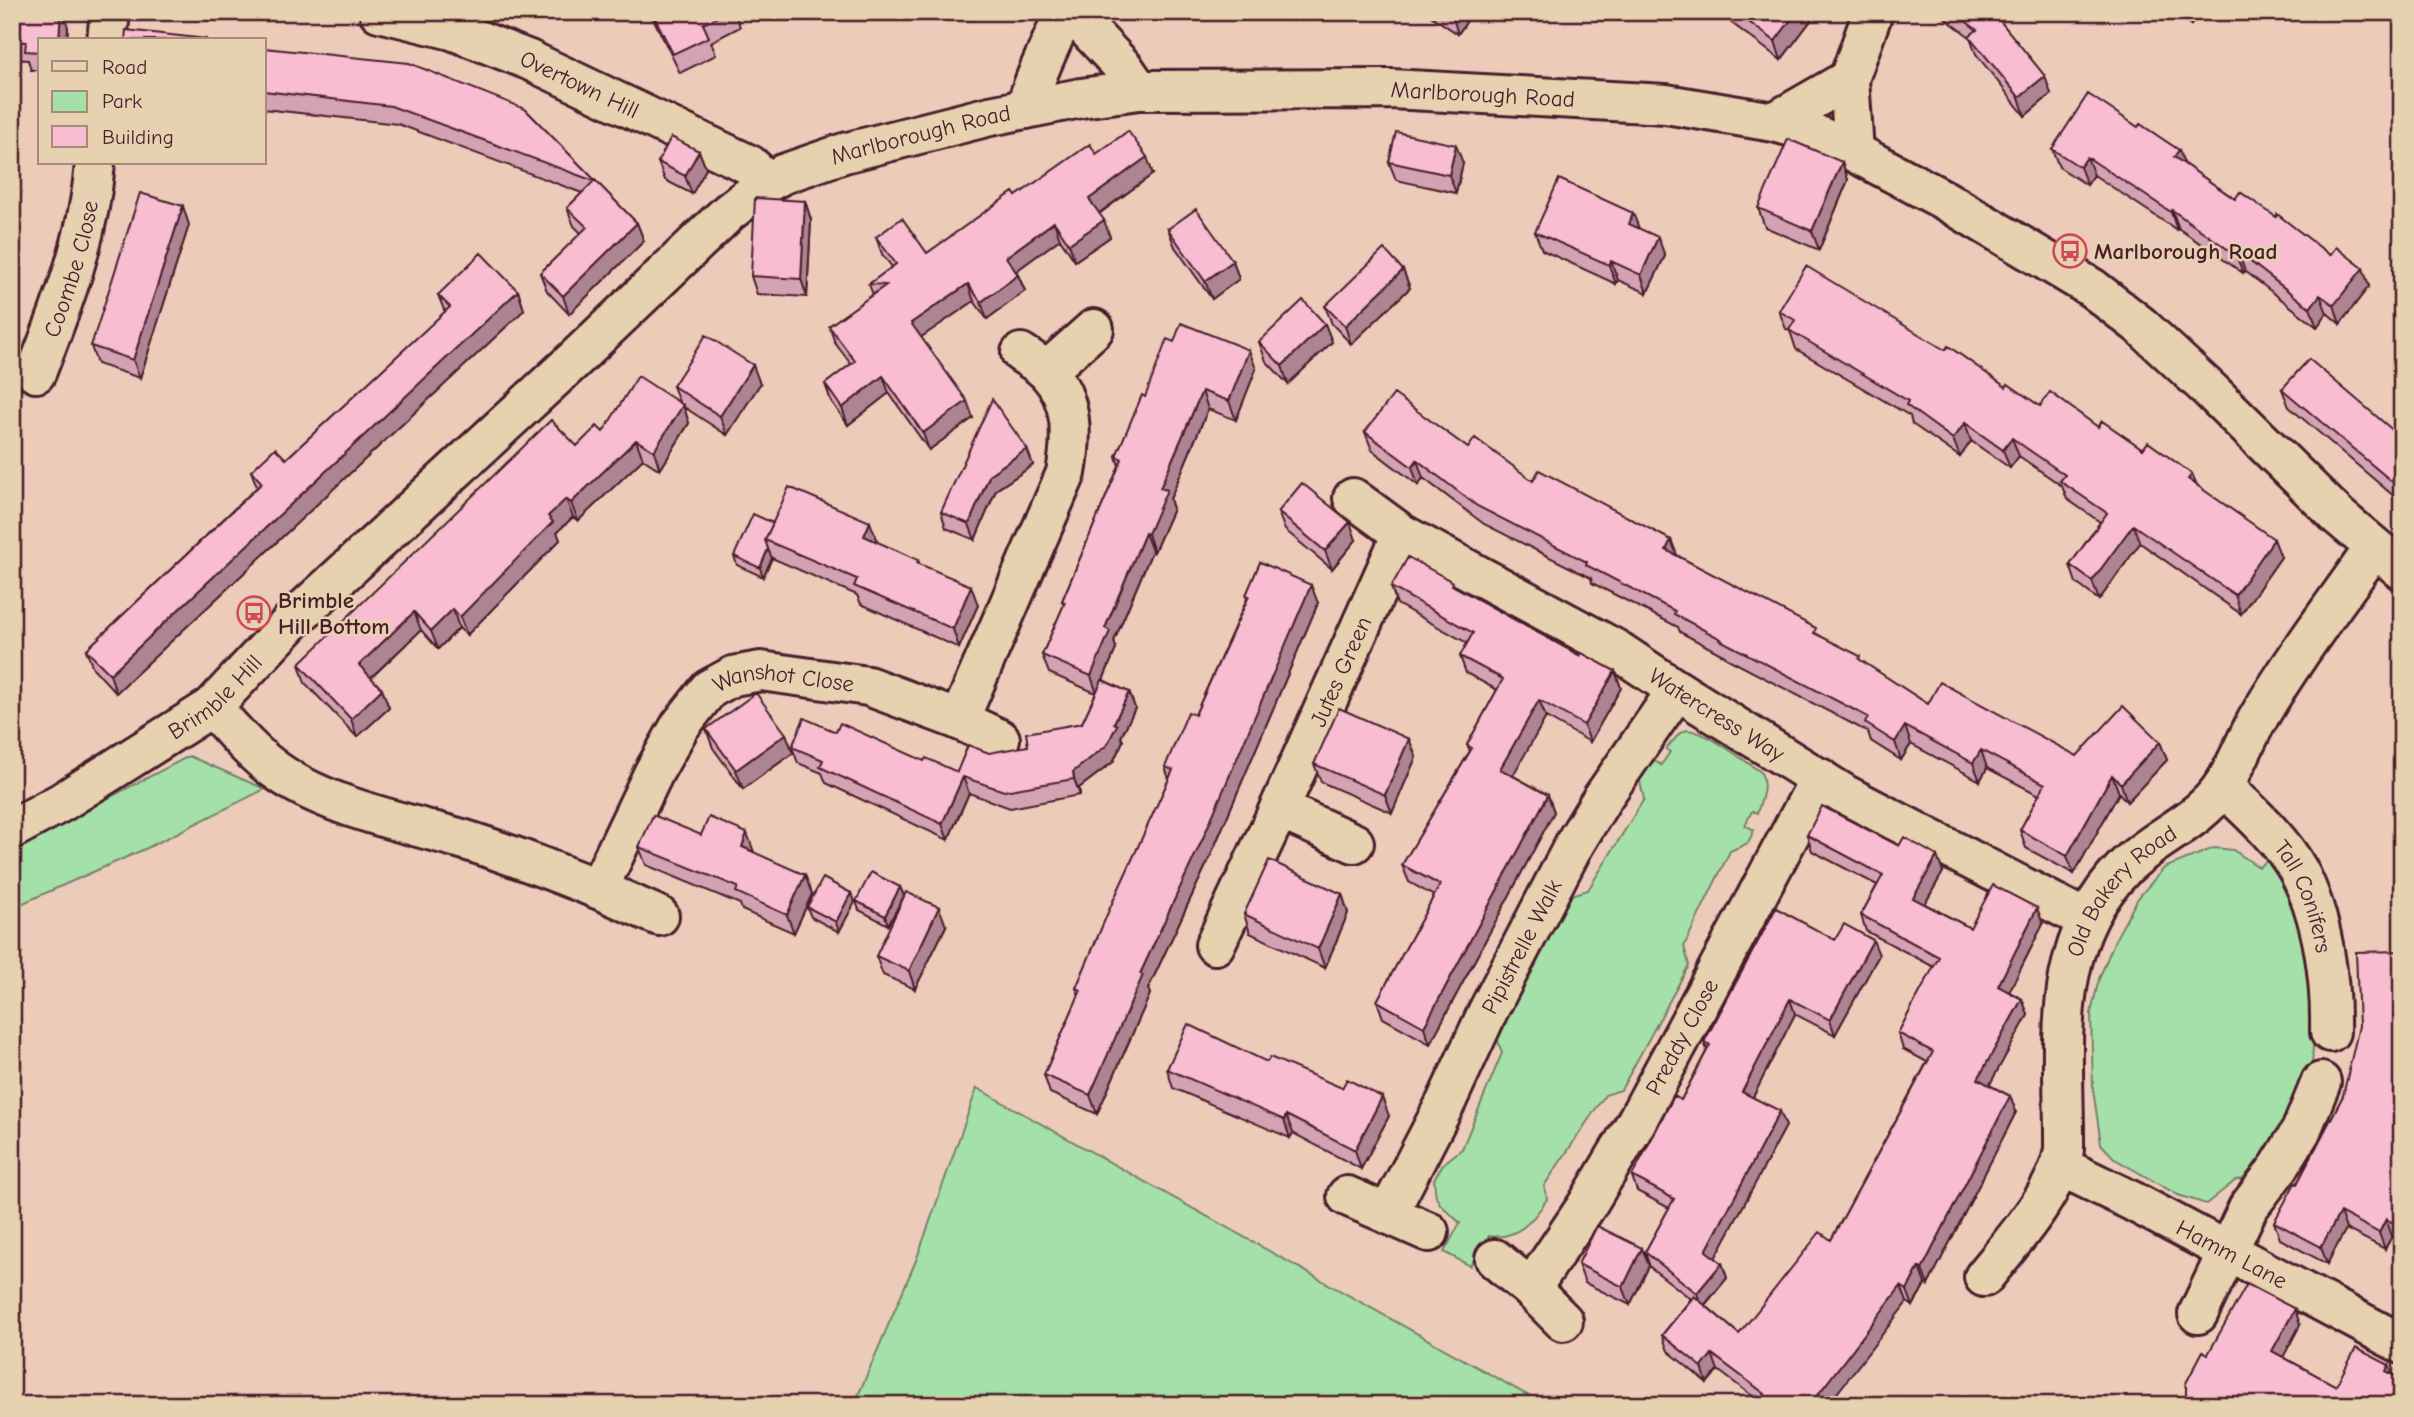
<svg xmlns="http://www.w3.org/2000/svg" width="2414" height="1417" viewBox="0 0 2414 1417" font-family="'Comic Neue',sans-serif">
  <style>
    .green { fill: #a4e1a9; stroke: #77806a; stroke-width: 2 }
    .lines { fill: none; stroke-linecap: round; stroke-linejoin: round }
    .minor-casing { stroke: #4a1f2b; stroke-width: 44 }
    .major-casing { stroke: #4a1f2b; stroke-width: 44 }
    .minor { stroke: #e6d2b0; stroke-width: 38 }
    .major { stroke: #e6d2b0; stroke-width: 38 }
    .wall { fill: #d4a3b3; stroke: #4a1f2b; stroke-width: 2 }
    .shaded-wall { fill: #ad8492; stroke: #4a1f2b; stroke-width: 2 }
    .building { fill: #f7bdd0; stroke: #4a1f2b; stroke-width: 2 }
    .labels { text-anchor: middle; stroke-width: 5; stroke-linejoin: round; paint-order: stroke }
    .street-label { font-size: 23px; fill: #4a1f2b; stroke: #e6d2b0 }
    .poi-label { font-size: 23px; font-weight: bold; fill: #4a1f2b; stroke: #e6d2b0; text-anchor: start }
  </style>
  <rect width="100%" height="100%" fill="#ebccba"/>
  <filter id="ink" filterUnits="userSpaceOnUse"><feTurbulence type="fractalNoise" baseFrequency=".0143" numOctaves="2"/><feDisplacementMap in="SourceGraphic" scale="14" xChannelSelector="R" yChannelSelector="G"/><feConvolveMatrix kernelMatrix="1 2 1 2 8 2 1 2 1" color-interpolation-filters="sRGB"/></filter>
  <g filter="url(#ink)">
    <path class="green" d="M1687,730C1707,731 1743,760 1761,772C1767,787 1762,798 1757,813L1752,811L1745,825L1754,830L1748,843L1730,851L1684,946L1689,965L1621,1090L1605,1095L1544,1186L1547,1199C1533,1221 1517,1240 1489,1236L1470,1266L1444,1252L1460,1223L1440,1204L1436,1197L1434,1179L1443,1164L1462,1149L1502,1053L1494,1029L1568,896L1588,890L1644,799L1639,777L1652,759L1661,765L1670,752L1666,749L1680,733Z
      M189,756L265,789L147,848L12,908V838L20,844Z
      M2214,848L2233,850L2259,867L2269,859L2287,891L2304,927L2315,1000L2312,1068L2274,1151L2255,1177L2236,1180L2206,1204L2178,1195L2115,1159L2101,1144L2093,1089L2091,1013L2099,979L2115,940L2138,898L2164,868Z
      M977,1088L1545,1405H854L917,1258Z"/>
    <g class="lines">
      <defs>
        <g id="minor">
          <path id="s1" d="M379,12L452,30L529,60L750,165L768,182"/>
          <path d="M1071,12L1124,68L1139,90"/>
          <path d="M107,40L110,12"/>
          <path d="M1026,109C1034,75 1052,45 1064,12"/>
          <path d="M1774,122L1849,79"/>
          <path d="M1854,152L1849,79L1873,12"/>
          <path d="M1047,371L1094,329"/>
          <path id="s2" d="M36,373C63,304 89,237 95,163"/>
          <path id="s3" d="M1353,498L1402,534L1617,650L1677,690L1844,794L2087,920"/>
          <path id="s4" d="M212,707C234,732 254,756 281,774C329,807 406,823 462,839C508,853 553,871 598,889L654,772L680,726L709,689L733,676L761,671L868,686L959,720L1066,473C1072,439 1074,400 1048,373C1041,365 1030,359 1021,353"/>
          <path d="M959,720L1000,739"/>
          <path id="s5" d="M2223,786C2250,812 2280,838 2298,870C2323,917 2331,979 2330,1032"/>
          <path d="M1279,809L1354,843"/>
          <path d="M598,889L659,916"/>
          <path id="s6" d="M1215,945L1279,809L1402,534"/>
          <path id="s7" d="M2062,1167L2132,1201L2402,1344"/>
          <path d="M1347,1196L1429,1232"/>
          <path id="s8" d="M1388,1214L1446,1102L1488,1011L1575,843L1603,797L1677,690"/>
          <path d="M1495,1259L1531,1289L1563,1321"/>
          <path id="s9" d="M1984,1277C2011,1243 2058,1192 2064,1149C2065,1048 2047,946 2125,867C2155,837 2199,822 2223,786C2238,764 2246,738 2260,715C2294,657 2336,603 2374,548"/>
          <path id="s10" d="M1531,1289L1587,1205L1634,1126L1820,778"/>
          <path d="M2198,1314L2248,1208L2279,1167L2301,1131L2321,1082"/>
        </g>
        <g id="major">
          <path id="s11" d="M12,829L62,802L212,707L296,617L574,360L729,212L768,182L783,174L844,153L990,116L1081,98L1139,90L1391,89L1666,104L1774,122L1810,132L1854,152L1946,201L2092,288L2141,326L2211,391L2338,516L2402,570"/>
        </g>
      </defs>
      <use href="#minor" class="minor-casing"/>
      <use href="#major" class="major-casing"/>
      <use href="#minor" class="minor"/>
      <use href="#major" class="major"/>
    </g>
    <path class="wall" d="M12,12L68,27L67,40H40V70H31L28,60L12,59Z
      M650,12H744L736,16L740,27L711,42L716,55L680,73Z
      M926,12H973L972,20Z
      M1425,12H1473L1458,34Z
      M1549,12H1570L1550,15Z
      M1717,12H1814L1815,15L1781,60Z
      M1943,12H2002L1997,18L2051,94L2025,116L1976,54L1970,37L1946,19Z
      M2174,12H2201L2191,25Z
      M264,48L525,109L637,223L644,241L569,314L547,291L540,273L581,233L574,226L567,208L582,193L398,124L264,109Z
      M2052,149L2184,164L2235,199L2369,286L2340,324L2327,313L2317,327L2245,271L2243,273L2179,229L2177,230L2094,175L2087,185L2059,167Z
      M699,151L706,169L692,194L665,180L658,162Z
      M1096,154L1153,174L1099,214L1110,237L1075,261L1060,239L1016,271L1018,275L1025,291L987,319L974,301L921,337L973,418L929,450L889,393L848,425L831,401L825,384L851,364L835,343L829,326L873,295L869,284L892,267L882,254L876,237L927,253L1016,196Z
      M1389,162L1463,163L1456,193L1396,180Z
      M1842,162L1848,180L1819,250L1765,227L1758,208Z
      M805,201L811,220L807,297L757,294L751,276Z
      M189,225L140,378L97,364L91,346Z
      M1168,229L1233,261L1239,279L1212,299L1175,247Z
      M1639,229L1665,256L1647,293L1618,280L1616,284L1542,250L1535,232Z
      M1403,270L1410,288L1351,344L1332,324L1325,306Z
      M518,291L524,310L116,693L93,668L86,650L257,487L251,471L286,459L445,312L438,295Z
      M1779,311L2006,387L2040,406L2098,427L2143,449L2192,474L2197,485L2281,557L2241,614L2140,543L2099,600L2076,583L2070,565L2100,522L2067,499L2062,486L2019,456L2010,468L1971,441L1960,457L1912,424L1910,416L1796,349L1790,331L1786,329Z
      M1325,324L1332,342L1288,384L1266,361L1259,342Z
      M1256,369L1236,420L1208,409L1170,499L1173,509L1154,552L1152,551L1114,641L1116,649L1103,680L1129,692L1135,708L1121,737L1123,741L1113,762L1079,788L1080,795L1010,808L969,793L948,840L826,783L822,773L798,763L792,747L836,732L957,772L1028,746L1082,723L1096,693L1049,673L1042,655L1064,605L1062,601L1119,466L1116,456L1145,397Z
      M760,384L727,435L684,407L689,423L660,470L643,459L578,521L573,517L557,532L560,540L467,635L459,628L438,649L421,630L371,678L382,689L389,708L357,737L305,683L299,664L577,446L603,432L679,402L673,386Z
      M2282,389L2402,438V503L2289,407Z
      M1365,432L1468,448L1533,481L1671,540L1677,555L1819,635L1928,704L2077,756L2160,742L2167,760L2127,802L2119,793L2074,874L2026,848L2020,830L2039,795L1987,768L1980,781L1911,744L1901,760L1871,741L1868,732L1726,658L1725,656L1680,632L1678,627L1592,583L1591,578L1484,524L1423,478L1418,485L1372,450Z
      M1027,449L1033,465L996,490L975,540L946,528L941,512Z
      M1278,512L1356,540L1332,569L1285,530Z
      M773,523L877,540L876,542L918,560L920,565L978,605L959,648L861,604L857,595L772,558L763,577L737,565L734,556Z
      M1455,586L1580,656L1615,671L1621,688L1590,742L1546,717L1512,775L1548,795L1554,812L1430,1044L1383,1018L1377,1001L1434,896L1409,882L1402,865L1470,751L1467,745L1497,690L1466,673L1460,656L1467,643L1397,604L1391,587Z
      M1246,595L1318,603L1210,857L1148,989L1150,994L1097,1114L1050,1093L1044,1075L1079,995L1076,988L1169,779L1165,767L1195,715L1247,599Z
      M706,729L786,734L793,753L743,789L713,748Z
      M1409,739L1416,757L1392,813L1321,782L1314,764Z
      M701,835L805,875L812,894L794,933L742,910L740,904L646,865L639,847Z
      M1807,835L1943,872L1925,904L1970,928L2043,924L2009,992L2022,999L2028,1015L1989,1085L2010,1096L2016,1112L1928,1285L1925,1284L1913,1306L1907,1302L1759,1401L1718,1370L1707,1383L1668,1351L1662,1335L1691,1299L1650,1267L1645,1252L1669,1208L1637,1191L1632,1176L1681,1100L1707,1050L1704,1042L1835,940L1879,955L1835,1035L1795,1014L1753,1097L1786,1126L1715,1258L1722,1263L1727,1278L1705,1305L1739,1334L1831,1240L1927,1062L1903,1049L1898,1033L1934,967L1866,931L1861,915L1877,885L1812,851Z
      M900,887L904,896L888,925L859,910L856,901Z
      M1342,894L1348,913L1325,968L1250,933L1244,914Z
      M855,902L839,932L811,917L807,907Z
      M946,926L915,989L883,975L876,956Z
      M2402,951V1241L2392,1236L2385,1249L2346,1229L2327,1264L2280,1239L2274,1222L2297,1184L2343,1096Z
      M1267,1062L1389,1116L1361,1169L1293,1133L1290,1138L1173,1088L1167,1069Z
      M1578,1264L1649,1266L1630,1305L1585,1283Z
      M2300,1325L2283,1357L2336,1386L2389,1365L2402,1405H2190L2186,1395L2208,1354Z"/>
    <path class="shaded-wall" d="M61,12H63L68,27L67,40H59Z
      M969,12H973L972,20Z
      M1454,12H1473L1458,34L1452,15Z
      M1797,12H1814L1815,15L1781,60L1775,41Z
      M1990,12H2002L1993,23Z
      M2186,12H2201L2191,25Z
      M2045,76L2051,94L2025,116L2019,97Z
      M1456,145L1463,163L1456,193L1449,175Z
      M2179,150L2186,168L2174,157Z
      M699,151L706,169L692,194L685,176Z
      M1147,157L1153,174L1095,216L1089,199Z
      M2087,157L2094,175L2087,185L2080,167Z
      M1842,162L1848,180L1819,250L1812,231Z
      M805,201L811,220L807,297L801,279Z
      M183,206L189,225L140,378L133,360Z
      M2172,210L2179,229L2177,230L2171,212Z
      M1633,213L1640,231L1629,224Z
      M1104,220L1110,237L1075,261L1069,244Z
      M1054,222L1060,239L1012,274L1006,257Z
      M637,223L644,241L569,314L563,296Z
      M1658,237L1665,256L1647,293L1641,275Z
      M2238,252L2245,271L2243,273L2236,255Z
      M1233,261L1239,279L1212,299L1205,281Z
      M1611,261L1618,280L1616,284L1609,265Z
      M2363,268L2369,286L2340,324L2334,305Z
      M1403,270L1410,288L1351,344L1345,326Z
      M1018,275L1025,291L987,319L981,302Z
      M968,284L974,301L917,340L911,323Z
      M518,291L524,310L116,693L110,674Z
      M2320,295L2327,313L2317,327L2310,308Z
      M1325,324L1332,342L1288,384L1282,366Z
      M1249,350L1256,369L1236,420L1229,401Z
      M753,365L760,384L727,435L720,416Z
      M883,376L889,393L848,425L842,408Z
      M1202,391L1208,409L1170,499L1173,509L1154,552L1148,534L1160,488Z
      M967,401L973,418L929,450L923,433Z
      M683,405L689,423L660,470L654,451Z
      M1965,423L1971,441L1960,457L1953,439Z
      M2012,438L2019,456L2010,468L2003,450Z
      M636,440L643,459L578,521L571,503Z
      M1027,449L1033,465L996,490L975,540L969,524L990,474Z
      M1417,460L1423,478L1418,485L1412,467Z
      M2192,474L2199,492L2188,479Z
      M566,499L573,517L557,532L560,540L467,635L460,617L548,516Z
      M870,522L877,540L871,555L864,536Z
      M1350,522L1356,540L1332,569L1325,551Z
      M2133,525L2140,543L2099,600L2092,581Z
      M1145,533L1152,551L1114,641L1116,649L1097,694L1091,676L1105,628Z
      M2274,539L2281,557L2241,614L2235,595Z
      M1671,540L1678,558L1666,550Z
      M768,549L772,558L763,577L760,568Z
      M1311,585L1318,603L1210,857L1148,989L1150,994L1097,1114L1090,1095L1140,974Z
      M971,586L978,605L959,648L953,629Z
      M453,609L459,628L438,649L431,631Z
      M414,612L421,630L365,683L359,665Z
      M1615,671L1621,688L1590,742L1584,725Z
      M382,689L389,708L357,737L351,719Z
      M1129,692L1135,708L1121,737L1123,741L1113,762L1079,788L1080,795L1074,779L1073,772L1114,723Z
      M1539,700L1546,717L1507,786L1500,769Z
      M1905,726L1911,744L1901,760L1895,742Z
      M786,734L793,753L743,789L736,770Z
      M1409,739L1416,757L1392,813L1385,795Z
      M2160,742L2167,760L2127,802L2121,784Z
      M1981,750L1987,768L1980,781L1973,763Z
      M2112,775L2119,793L2074,874L2067,856Z
      M963,777L969,793L948,840L942,824Z
      M1548,795L1554,812L1430,1044L1424,1027Z
      M747,833L754,852L742,847Z
      M1937,856L1943,872L1919,914L1913,898Z
      M805,875L812,894L794,933L787,915Z
      M900,887L904,896L888,925L885,916Z
      M851,893L855,902L839,932L836,922Z
      M1342,894L1348,913L1325,968L1318,949Z
      M939,907L946,926L915,989L909,971Z
      M2037,908L2043,924L2004,1002L1998,986Z
      M1873,940L1879,955L1835,1035L1830,1020Z
      M1790,999L1795,1014L1748,1107L1742,1092Z
      M2022,999L2028,1015L1984,1095L1978,1079Z
      M2402,1054V1098L2393,1093Z
      M2010,1096L2016,1112L1928,1285L1922,1269Z
      M1382,1097L1389,1116L1361,1169L1355,1150Z
      M1780,1111L1786,1126L1711,1266L1706,1251Z
      M1286,1115L1293,1133L1290,1138L1284,1120Z
      M2340,1212L2346,1229L2327,1264L2321,1247Z
      M2386,1219L2392,1236L2385,1249L2379,1233Z
      M1642,1248L1649,1266L1630,1305L1623,1287Z
      M1722,1263L1727,1278L1702,1308L1697,1293Z
      M1919,1267L1925,1284L1913,1306L1907,1290Z
      M1901,1286L1907,1302L1828,1405H1810Z
      M2295,1309L2300,1325L2278,1367L2272,1351Z
      M1712,1354L1718,1370L1707,1383L1702,1367Z
      M2389,1365L2395,1380L2386,1371Z"/>
    <path class="building" d="M12,12H61L59,40H40V52L25,51L26,42L12,41Z
      M652,12H727L703,24L709,37L673,54Z
      M1735,12H1797L1775,41Z
      M1954,12H1993L2045,76L2019,97L1969,36L1977,30Z
      M126,30L206,39V40H125Z
      M264,48L409,63L525,109L637,223L563,296L540,273L587,227L567,208L594,181L391,106L264,91Z
      M2088,94L2138,127L2140,124L2179,150L2174,157L2235,199L2240,192L2276,217L2277,214L2330,255L2336,247L2363,268L2334,305L2320,295L2310,308L2238,252L2236,255L2172,210L2171,212L2087,157L2080,167L2052,149Z
      M1128,131L1147,157L1089,199L1104,220L1069,244L1054,222L1006,257L1018,275L981,302L968,284L911,323L967,401L923,433L883,376L842,408L825,384L855,361L829,326L886,285L869,284L896,264L876,237L902,218L927,253L1013,192L1016,196L1090,144L1096,154Z
      M1396,132L1456,145L1449,175L1389,162Z
      M671,137L699,151L685,176L658,162Z
      M1788,139L1842,162L1812,231L1758,208Z
      M1559,179L1633,213L1629,224L1658,237L1641,275L1611,261L1609,265L1535,232Z
      M140,193L183,206L133,360L91,346Z
      M755,198L805,201L801,279L751,276Z
      M1196,209L1233,261L1205,281L1168,229Z
      M1384,249L1403,270L1345,326L1325,306Z
      M481,253L518,291L110,674L86,650L262,483L251,471L275,448L286,459L450,307L438,295Z
      M1806,266L1945,350L1948,346L2006,387L2008,384L2040,406L2050,392L2098,427L2102,421L2143,449L2148,442L2192,474L2188,479L2274,539L2235,595L2133,525L2092,581L2070,565L2107,513L2060,481L2065,475L2012,438L2003,450L1965,423L1953,439L1906,405L1908,401L1789,330L1795,320L1779,311Z
      M1303,300L1325,324L1282,366L1259,342Z
      M1181,323L1249,350L1229,401L1202,391L1160,488L1167,490L1148,534L1145,533L1105,628L1110,631L1091,676L1042,655L1065,602L1062,601L1122,459L1116,456L1142,395L1145,397L1167,339L1174,342Z
      M706,335L753,365L720,416L673,386Z
      M2309,359L2402,438V490L2282,389Z
      M638,376L683,405L654,451L636,440L571,503L566,499L548,516L553,522L460,617L453,609L431,631L414,612L359,665L382,689L351,719L299,664L551,420L577,446L597,426L603,432Z
      M1394,394L1468,448L1475,438L1533,481L1539,470L1671,540L1666,550L1816,628L1814,633L1860,656L1859,659L1928,704L1940,682L2077,756L2123,706L2160,742L2121,784L2112,775L2067,856L2020,830L2045,784L1981,750L1973,763L1905,726L1895,742L1865,723L1868,717L1720,640L1721,639L1674,614L1675,611L1586,565L1587,562L1477,506L1417,460L1412,467L1365,432Z
      M992,399L1027,449L990,474L969,524L941,512Z
      M1302,483L1350,522L1325,551L1278,512Z
      M789,487L870,522L864,536L918,560L917,563L971,586L953,629L854,586L857,579L765,540Z
      M753,514L773,523L765,540L768,549L760,568L734,556Z
      M1408,557L1453,582L1452,585L1580,656L1582,653L1615,671L1584,725L1539,700L1500,769L1548,795L1424,1027L1377,1001L1440,885L1402,865L1472,748L1467,745L1503,679L1460,656L1473,633L1391,587Z
      M1260,562L1311,585L1203,838L1140,974L1143,975L1090,1095L1044,1075L1081,990L1076,988L1109,910L1173,770L1165,767L1188,712L1195,715L1229,640L1249,596L1246,595Z
      M1102,680L1129,692L1114,723L1117,725L1107,745L1073,772L1074,779L1004,791L963,777L942,824L820,767L823,760L792,747L804,718L836,732L840,723L924,761L926,758L957,772L968,745L989,753L1028,746L1026,733L1082,723Z
      M756,693L786,734L736,770L706,729Z
      M1339,708L1409,739L1385,795L1314,764Z
      M1822,806L1899,846L1904,837L1937,856L1913,898L1970,928L1993,885L2037,908L1998,986L2022,999L1978,1079L2010,1096L1922,1269L1919,1267L1907,1290L1901,1286L1810,1405H1756L1765,1394L1712,1354L1702,1367L1662,1335L1694,1296L1739,1334L1820,1232L1831,1240L1933,1052L1898,1033L1939,957L1861,915L1883,875L1807,835Z
      M653,815L701,835L709,817L747,833L742,847L805,875L787,915L736,892L738,887L639,847Z
      M1269,860L1342,894L1318,949L1244,914Z
      M871,872L900,887L885,916L856,901Z
      M823,878L851,893L836,922L807,907Z
      M906,892L939,907L909,971L876,956Z
      M1776,908L1835,940L1844,924L1873,940L1830,1020L1790,999L1742,1092L1780,1111L1706,1251L1722,1263L1697,1293L1645,1252L1674,1199L1632,1176L1674,1096L1681,1100L1710,1045L1704,1042Z
      M2402,951V1054L2393,1093L2402,1098V1228L2386,1219L2379,1233L2340,1212L2321,1247L2274,1222L2295,1183L2297,1184L2343,1096L2359,1026L2356,952Z
      M1188,1024L1267,1062L1270,1057L1342,1088L1347,1079L1382,1097L1355,1150L1286,1115L1284,1120L1167,1069Z
      M1597,1226L1642,1248L1623,1287L1578,1264Z
      M2247,1284L2295,1309L2272,1351L2336,1386L2356,1348L2389,1365L2386,1371L2402,1380V1405H2205L2186,1395V1383L2203,1351L2208,1354Z"/>
  </g>
  <defs>
    <symbol id="bus-ring" viewBox="-11 -11 22 22"><circle r="9.5" fill="#e6d2b0" stroke="#d1495b" stroke-width="1.5"/><path d="M-5-6H5V4H4V6H2V4H-2V6H-4V4H-5ZM-3.5-4V0h7V-4ZM-3.5 1.2v1.5H-2V1.2ZM2 1.2v1.5H3.5V1.2Z" fill="#d1495b"/></symbol>
  </defs>
  <g fill-rule="evenodd">
    <use href="#bus-ring" x="2051" y="232" width="38" height="38"/>
    <use href="#bus-ring" x="235" y="594" width="38" height="38"/>
  </g>
  <g class="labels">
    <g class="street-label">
      <text dy="8" stroke="none"><textPath href="#s1" startOffset="214">Overtown Hill</textPath></text>
      <text dy="8" stroke="none"><textPath href="#s11" startOffset="1727">Marlborough Road</textPath></text>
      <text dy="8" stroke="none"><textPath href="#s11" startOffset="1160">Marlborough Road</textPath></text>
      <text dy="8" stroke="none"><textPath href="#s2" startOffset="110">Coombe Close</textPath></text>
      <text dy="8" stroke="none"><textPath href="#s6" startOffset="301">Jutes Green</textPath></text>
      <text dy="8" stroke="none"><textPath href="#s4" startOffset="742">Wanshot Close</textPath></text>
      <text dy="8" stroke="none"><textPath href="#s11" startOffset="243">Brimble Hill</textPath></text>
      <text dy="8" stroke="none"><textPath href="#s3" startOffset="424">Watercress Way</textPath></text>
      <text dy="8" stroke="none"><textPath href="#s9" startOffset="429">Old Bakery Road</textPath></text>
      <text dy="8" stroke="none"><textPath href="#s5" startOffset="140">Tall Conifers</textPath></text>
      <text dy="8" stroke="none"><textPath href="#s8" startOffset="299">Pipistrelle Walk</textPath></text>
      <text dy="8" stroke="none"><textPath href="#s10" startOffset="294">Preddy Close</textPath></text>
      <text dy="8" stroke="none"><textPath href="#s7" startOffset="191">Hamm Lane</textPath></text>
    </g>
    <g class="poi-label">
      <text x="2094" y="259">Marlborough Road</text>
      <text x="278" y="608">Brimble<tspan x="278" dy="26">Hill Bottom</tspan></text>
    </g>
  </g>
  <rect width="2414" height="1417" fill="none" stroke="#e6d2b0" stroke-width="42"/>
  <rect x="21" y="21" width="2372" height="1375" fill="none" stroke="#4a1f2b" stroke-width="2.5" filter="url(#ink)"/>
  <rect x="38" y="38" width="228" height="126" fill="#e6d2b0" stroke="#a88a7b" stroke-width="2"/>
  <rect x="52" y="61" width="35" height="10" fill="#e6d2b0" stroke="#a88a7b" stroke-width="2"/>
  <text x="102" y="74" font-size="21" fill="#4a1f2b">Road</text>
  <rect x="52" y="91" width="35" height="21" fill="#a4e1a9" stroke="#a88a7b" stroke-width="2"/>
  <text x="102" y="108" font-size="21" fill="#4a1f2b">Park</text>
  <rect x="52" y="126" width="35" height="21" fill="#f7bdd0" stroke="#a88a7b" stroke-width="2"/>
  <text x="102" y="144" font-size="21" fill="#4a1f2b">Building</text>
</svg>
